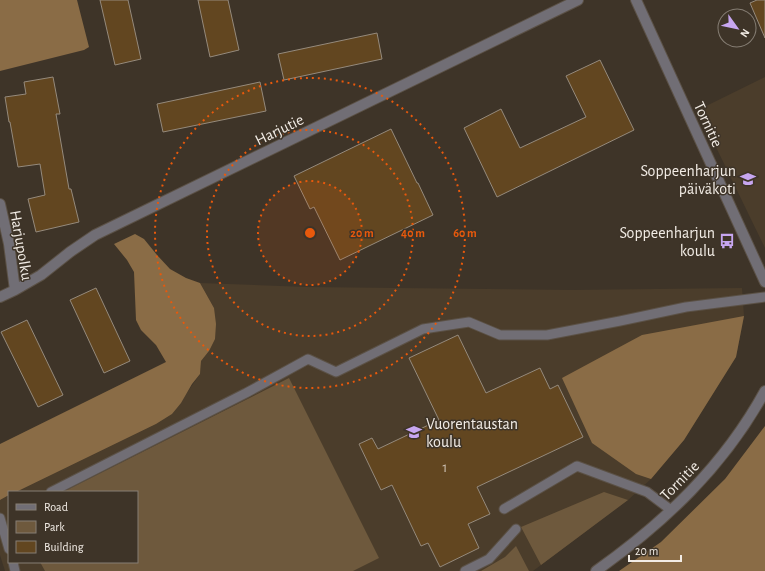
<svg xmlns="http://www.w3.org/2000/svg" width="765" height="571" viewBox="0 0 765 571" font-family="'Alegreya Sans',sans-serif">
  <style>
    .built { fill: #4b3d2b }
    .green { fill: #6e593d }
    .forest { fill: #8a6c46 }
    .building { fill: #624620; stroke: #958a7c }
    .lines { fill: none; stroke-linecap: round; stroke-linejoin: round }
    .lane-casing { stroke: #5b5146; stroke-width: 11 }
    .street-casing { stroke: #5b5146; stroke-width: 12 }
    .lane { stroke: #716e75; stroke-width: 9 }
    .street { stroke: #716e75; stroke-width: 10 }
    .ring { fill: none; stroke: #e8590c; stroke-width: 2; stroke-dasharray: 2 4 }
    .labels { text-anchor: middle; stroke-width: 3; stroke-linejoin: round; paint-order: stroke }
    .number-label { font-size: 14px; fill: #cec2b4 }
    .street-label { font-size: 16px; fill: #f2ece5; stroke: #3e3428 }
    .poi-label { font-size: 16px; fill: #f2ece5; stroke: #3e3428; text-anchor: end }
    .centre { fill: #e8590c; stroke: #3e3428; stroke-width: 2 }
    .ring-label { font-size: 12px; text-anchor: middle; font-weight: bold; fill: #e8590c; stroke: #3e3428; stroke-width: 3; stroke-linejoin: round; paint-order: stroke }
  </style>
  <rect width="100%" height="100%" fill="#3e3428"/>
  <path class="built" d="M765,77V248L698,110Z
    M200,283L307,287L572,290L742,288L744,316L736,357L684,440L651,479L628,500L533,571H5L0,555V500L9,495V562H137V492H16L156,424L172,414L200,374L201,361L209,351L214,308Z"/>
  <path class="green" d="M289,378L379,558L353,571H45L40,562H137V492H63Z
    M604,492L628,500L541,565L521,527Z
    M516,546L529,571H481L505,557Z"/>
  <path class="forest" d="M0,0H77L89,47L84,50L0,71Z
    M135,234L144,239L157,255L170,269L186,278L200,283L214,308L216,324L215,339L209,351L201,361L200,374L192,384L181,403L172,414L156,424L16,492H9V495L0,500V444L166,362L156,345L141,330L136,320L134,272L127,260L114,244Z
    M744,316L736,357L684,440L651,479L636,474L592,443L562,378L642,335Z
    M765,426V571H619L661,542L725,479Z"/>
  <path class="building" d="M100,0H128L141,59L115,65Z
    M198,0H228L239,50L210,57Z
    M757,0H765V38L750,3Z
    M377,33L382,59L284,80L278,54Z
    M600,60L634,130L497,197L464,128L501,109L520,148L586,117L566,76Z
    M53,77L60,114H56L69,189H71L79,222L36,232L28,199L45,195L40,164L18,167L10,122H9L5,97L26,94L24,82Z
    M260,82L266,111L163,132L157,104Z
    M391,129L417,183H418L433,215L340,260L314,207L310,209L294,176Z
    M96,288L130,361L104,373L70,300Z
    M27,320L63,395L38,407L1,332Z
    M458,335L486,393L540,368L550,389L558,385L583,437L477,487L490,514L468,524L479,548L440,567L428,543L421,546L392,485L381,490L359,444L372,438L378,449L439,420L409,358Z"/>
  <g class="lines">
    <defs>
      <path id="lane" d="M51,492L246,393L308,359L336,372L423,329L469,322L500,335H547L620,321L686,307L765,297
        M504,509L577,466L647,492L671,510
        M0,518L9,549
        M13,562L15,571
        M465,571L489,559L516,529"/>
      <path id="street" d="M636,0L765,282
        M0,204L9,244L15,290
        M0,297L15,290L41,275L70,252L95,235L578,0
        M596,571C665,522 724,466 765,391"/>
    </defs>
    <use href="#lane" class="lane-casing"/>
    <use href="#street" class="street-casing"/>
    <use href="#lane" class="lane"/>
    <use href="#street" class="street"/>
  </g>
  <circle cx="310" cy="233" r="52" fill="#e8590c" fill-opacity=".12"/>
  <g class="ring">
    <circle cx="310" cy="233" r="52"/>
    <circle cx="310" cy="233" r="103"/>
    <circle cx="310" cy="233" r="155"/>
  </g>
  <defs>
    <symbol id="school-bare" viewBox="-9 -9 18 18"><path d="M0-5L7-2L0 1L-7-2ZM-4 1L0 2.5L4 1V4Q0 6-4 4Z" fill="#c7a6f0" stroke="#3e3428" stroke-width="2.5" paint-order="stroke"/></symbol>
    <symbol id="bus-bare" viewBox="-9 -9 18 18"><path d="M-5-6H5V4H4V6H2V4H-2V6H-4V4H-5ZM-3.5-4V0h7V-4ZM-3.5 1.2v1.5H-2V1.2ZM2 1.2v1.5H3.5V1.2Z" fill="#c7a6f0" stroke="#3e3428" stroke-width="2.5" paint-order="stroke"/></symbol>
  </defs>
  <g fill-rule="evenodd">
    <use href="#school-bare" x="737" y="168" width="22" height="22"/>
    <use href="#bus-bare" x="716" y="230" width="22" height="22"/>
    <use href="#school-bare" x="403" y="421" width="22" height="22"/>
  </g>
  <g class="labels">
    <g class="number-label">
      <text x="445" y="472">1</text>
    </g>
    <g class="street-label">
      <text transform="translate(709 124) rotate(65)" y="6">Tornitie</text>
      <text transform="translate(279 129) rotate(-26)" y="6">Harjutie</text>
      <text transform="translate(22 245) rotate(80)" y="6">Harjupolku</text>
      <text transform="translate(679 480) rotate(-46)" y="6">Tornitie</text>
    </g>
    <g class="poi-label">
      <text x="736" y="176">Soppeenharjun<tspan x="736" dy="18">päiväkoti</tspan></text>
      <text x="715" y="238">Soppeenharjun<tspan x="715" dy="18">koulu</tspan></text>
      <text x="426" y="429" text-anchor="start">Vuorentaustan<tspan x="426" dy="18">koulu</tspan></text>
    </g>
  </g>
  <circle cx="310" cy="233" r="6" class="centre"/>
  <g class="ring-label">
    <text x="362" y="237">20 m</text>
    <text x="413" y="237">40 m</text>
    <text x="465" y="237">60 m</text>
  </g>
  <rect x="8" y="491" width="130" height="72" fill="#3e3428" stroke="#867e74"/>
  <rect x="16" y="504" width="20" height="6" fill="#716e75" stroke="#867e74"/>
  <text x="44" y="511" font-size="12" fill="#f2ece5">Road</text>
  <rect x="16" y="521" width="20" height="12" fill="#6e593d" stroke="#867e74"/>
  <text x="44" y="531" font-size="12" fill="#f2ece5">Park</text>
  <rect x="16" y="541" width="20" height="12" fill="#624620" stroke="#867e74"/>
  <text x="44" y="551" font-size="12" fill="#f2ece5">Building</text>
  <g transform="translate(737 28) rotate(123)"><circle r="19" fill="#3e3428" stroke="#867e74"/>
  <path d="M0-3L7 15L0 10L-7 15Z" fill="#c7a6f0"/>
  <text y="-6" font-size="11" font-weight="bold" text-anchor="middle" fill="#f2ece5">N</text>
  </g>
  <path d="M629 555v6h52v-6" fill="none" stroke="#f2ece5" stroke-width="2"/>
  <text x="635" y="555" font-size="12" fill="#f2ece5" stroke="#3e3428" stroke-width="3" paint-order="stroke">20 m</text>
</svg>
